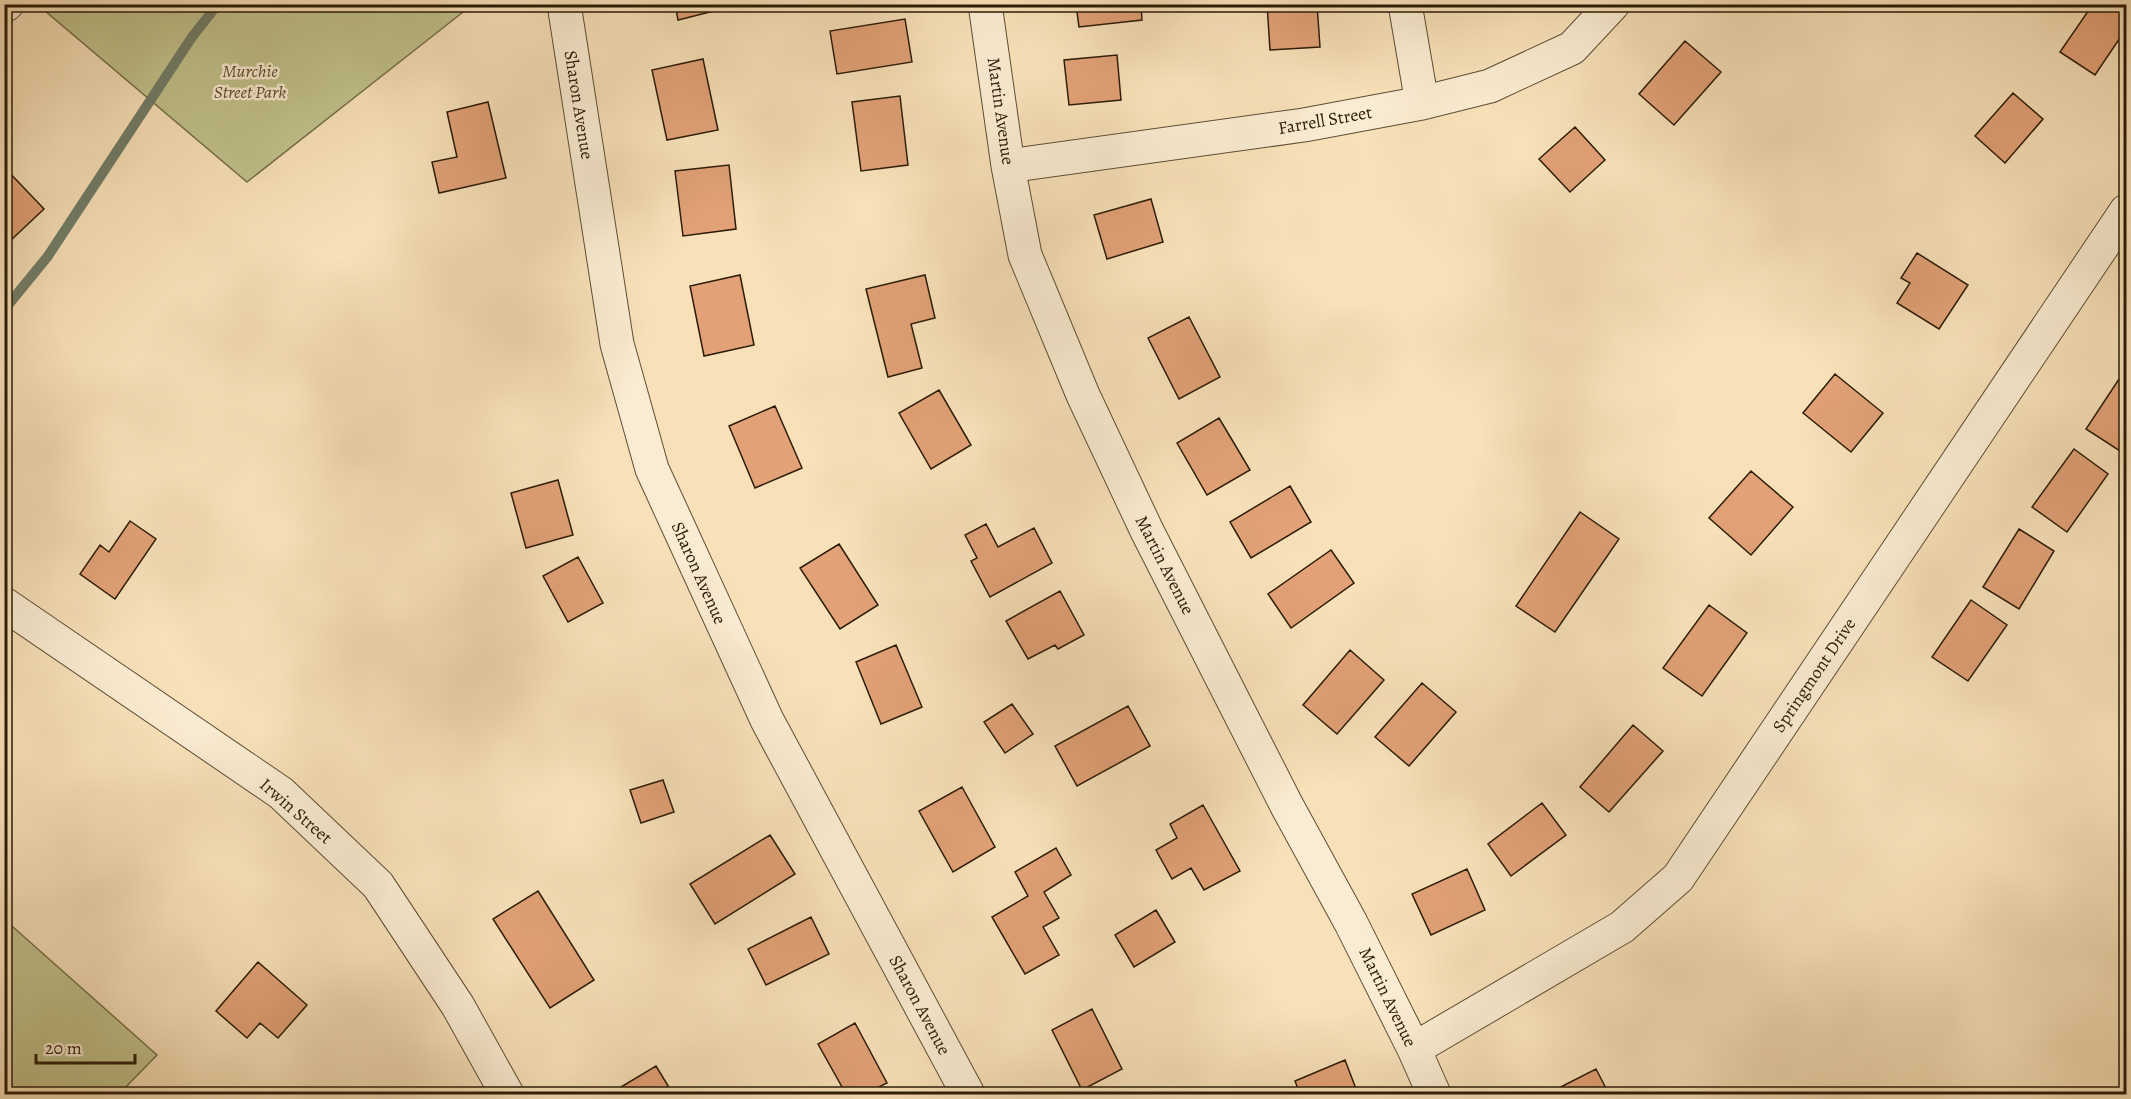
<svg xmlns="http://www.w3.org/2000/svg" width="2131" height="1099" viewBox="0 0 2131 1099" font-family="Alegreya,serif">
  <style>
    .green { fill: #c1c28c; stroke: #766f4a; stroke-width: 1.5 }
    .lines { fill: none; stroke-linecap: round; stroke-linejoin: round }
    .stream { stroke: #717d69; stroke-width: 10 }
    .building { fill: #e2a177; stroke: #2b1c07; stroke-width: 1.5 }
    .minor-casing { stroke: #5e4d34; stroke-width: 35 }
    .minor { stroke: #faecd2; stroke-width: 33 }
    .labels { text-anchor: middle; stroke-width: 5; stroke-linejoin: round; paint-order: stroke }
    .park-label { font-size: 18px; font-style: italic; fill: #584e2f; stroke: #faecd2 }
    .street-label { font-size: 18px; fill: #2b1c07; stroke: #faecd2 }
  </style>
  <rect width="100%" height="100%" fill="#f8e1b9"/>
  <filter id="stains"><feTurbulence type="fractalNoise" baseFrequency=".00333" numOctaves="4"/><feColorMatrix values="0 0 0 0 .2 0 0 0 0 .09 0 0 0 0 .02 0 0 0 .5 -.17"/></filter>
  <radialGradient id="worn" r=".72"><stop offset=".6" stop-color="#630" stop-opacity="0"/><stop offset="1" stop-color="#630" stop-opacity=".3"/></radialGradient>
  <path class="green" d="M48,4H472V5L247,182L44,10Z
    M4,919L157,1055L119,1094H5Z"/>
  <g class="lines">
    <path class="stream" d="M4,310L48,256L192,37L218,4"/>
  </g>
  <path class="building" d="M675,4H726V8L678,20Z
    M1076,4H1141L1142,20L1079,27Z
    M1267,4H1317L1320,47L1270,50Z
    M2093,4H2126V29L2095,75L2060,52Z
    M905,19L912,62L837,74L830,31Z
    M1685,41L1721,72L1674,125L1639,94Z
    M1117,55L1121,100L1069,105L1064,60Z
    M703,59L718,130L667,140L652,70Z
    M2013,93L2043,119L2005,163L1975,136Z
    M900,96L908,165L861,171L852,102Z
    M488,102L506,178L439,193L432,162L457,157L447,112Z
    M1575,127L1605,160L1570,192L1539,159Z
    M729,165L736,229L683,236L675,171Z
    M5,168L44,209L11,240L4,234Z
    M1151,199L1163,242L1107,259L1094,215Z
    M1917,253L1968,285L1939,329L1897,303L1910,283L1901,278Z
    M740,275L754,345L704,356L690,286Z
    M925,275L935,318L911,324L922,368L888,377L866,289Z
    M1189,317L1220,377L1179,399L1148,338Z
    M2125,370L2126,442L2120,451L2086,429Z
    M1835,374L1883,413L1851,452L1803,413Z
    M939,390L971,445L931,469L899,413Z
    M775,406L802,468L755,488L729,426Z
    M1219,418L1250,470L1207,495L1177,443Z
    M2074,449L2108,474L2067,532L2032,507Z
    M1751,471L1793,507L1751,555L1709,518Z
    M558,480L573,535L526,548L511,493Z
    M1290,486L1311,522L1251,558L1230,522Z
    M1580,512L1619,539L1555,632L1516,606Z
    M130,521L156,539L115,599L80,574L100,545L109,552Z
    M986,524L998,547L1034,528L1052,563L990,597L971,561L977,558L965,535Z
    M2019,529L2054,551L2019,609L1983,587Z
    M839,544L878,605L840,629L800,568Z
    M1331,550L1354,583L1291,628L1268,594Z
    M578,557L603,603L568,622L543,576Z
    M1060,591L1084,635L1058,649L1055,645L1028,659L1006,621Z
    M1971,600L2007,625L1968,681L1932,657Z
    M1709,605L1747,633L1702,696L1663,668Z
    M896,645L922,707L881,724L856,662Z
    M1350,650L1384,680L1337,734L1303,705Z
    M1422,683L1456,712L1409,766L1375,737Z
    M1012,704L1033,734L1005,753L984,722Z
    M1128,706L1150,746L1077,786L1055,746Z
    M1633,725L1663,751L1609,812L1580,787Z
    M663,780L674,812L641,823L630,790Z
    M962,787L995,847L953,872L919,811Z
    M1542,803L1566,835L1511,876L1488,844Z
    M1203,805L1240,871L1204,890L1191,868L1172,879L1156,850L1177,838L1170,824Z
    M770,835L795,874L715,924L690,884Z
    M1056,848L1071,875L1044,892L1059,918L1043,927L1059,955L1025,974L992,917L1028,896L1015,872Z
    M1467,869L1485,910L1431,935L1412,894Z
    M538,891L594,980L550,1008L493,919Z
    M1156,910L1175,942L1134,967L1115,935Z
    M811,917L829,954L766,985L748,949Z
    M258,962L307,1005L278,1038L260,1023L247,1038L216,1011Z
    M1092,1009L1122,1069L1082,1090L1052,1030Z
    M855,1023L887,1083L865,1094H846L818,1044Z
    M1345,1060L1358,1094H1300L1295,1081Z
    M656,1066L673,1094H619L616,1090Z
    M1596,1069L1609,1094H1547Z"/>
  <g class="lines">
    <defs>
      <path id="minor" d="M564,4L617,344L652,469L767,720L968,1094
        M985,4L1008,166L1025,255L1083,395L1147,531L1287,806L1351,923L1414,1049L1434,1094
        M1405,4L1422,103
        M4,6L7,4
        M1008,166L1304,125L1422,103L1490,86L1572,48L1613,4
        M4,604L281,793L378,885L458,1006L507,1094
        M1414,1049L1622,927L1678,878L2126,211"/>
    </defs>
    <use href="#minor" class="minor-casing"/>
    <use href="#minor" class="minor"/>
  </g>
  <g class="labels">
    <g class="park-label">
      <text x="250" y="77">Murchie<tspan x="250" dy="21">Street Park</tspan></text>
    </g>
    <g class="street-label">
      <text transform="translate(579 105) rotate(81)" y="6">Sharon Avenue</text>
      <text transform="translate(1001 111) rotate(82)" y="6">Martin Avenue</text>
      <text transform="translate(1325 120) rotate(-10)" y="6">Farrell Street</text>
      <text transform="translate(1165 565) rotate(63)" y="6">Martin Avenue</text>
      <text transform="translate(699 573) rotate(66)" y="6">Sharon Avenue</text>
      <text transform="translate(1814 675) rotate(-56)" y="6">Springmont Drive</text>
      <text transform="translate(296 811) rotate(41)" y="6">Irwin Street</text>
      <text transform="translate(1388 997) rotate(64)" y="6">Martin Avenue</text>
      <text transform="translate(920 1005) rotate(62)" y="6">Sharon Avenue</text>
    </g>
  </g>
  <rect width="2131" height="1099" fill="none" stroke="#f8e1b9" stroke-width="24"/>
  <rect x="6" y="6" width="2119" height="1087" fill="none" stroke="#2b1c07" stroke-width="3"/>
  <rect x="12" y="12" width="2107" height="1075" fill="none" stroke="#2b1c07" stroke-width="1.5"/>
  <path d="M36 1054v9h99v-9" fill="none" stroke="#2b1c07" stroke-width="3"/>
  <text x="45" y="1054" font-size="18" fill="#2b1c07" stroke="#faecd2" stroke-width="4.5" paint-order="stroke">20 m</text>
  <rect width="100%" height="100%" filter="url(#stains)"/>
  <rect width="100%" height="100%" fill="url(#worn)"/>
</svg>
